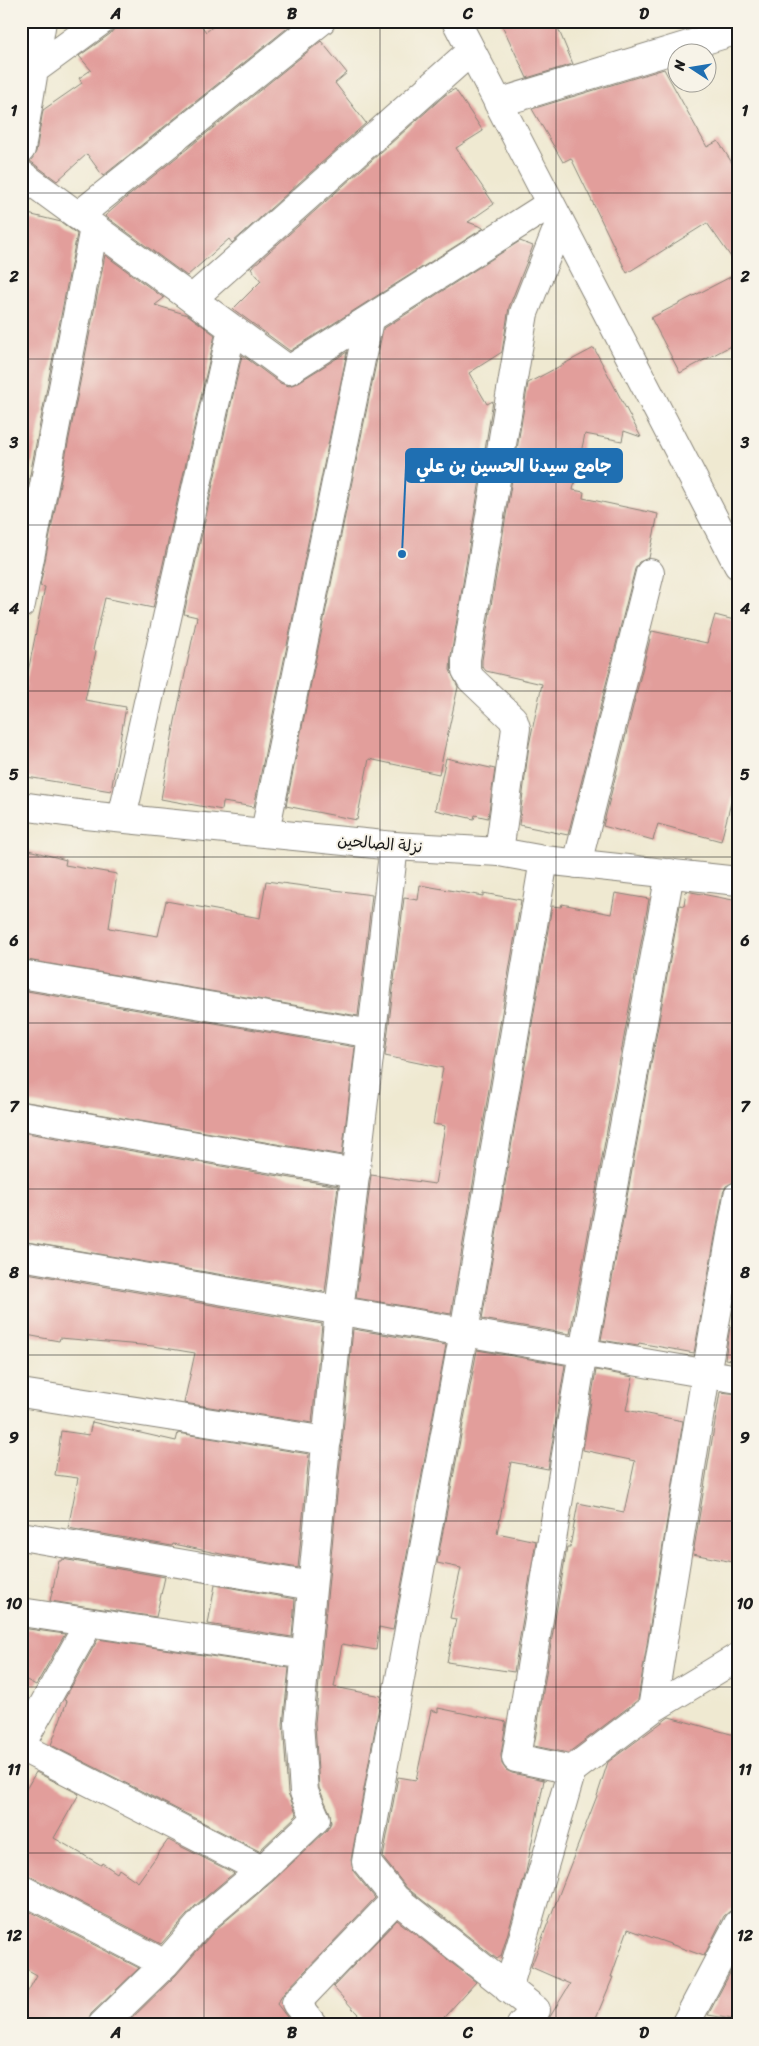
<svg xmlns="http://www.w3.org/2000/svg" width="759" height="2046" viewBox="0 0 759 2046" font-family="Sriracha,'Playpen Sans Arabic',sans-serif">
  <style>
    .building { fill: #e29e9b }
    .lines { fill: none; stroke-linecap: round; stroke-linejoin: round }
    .minor-casing { stroke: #868276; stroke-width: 30 }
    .major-casing { stroke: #868276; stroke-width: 30 }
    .minor { stroke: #fff; stroke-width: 28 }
    .major { stroke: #fff; stroke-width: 28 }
    .grid { fill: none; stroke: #1c1c1c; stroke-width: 1; stroke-opacity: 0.55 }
    .labels { text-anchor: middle; stroke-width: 4; stroke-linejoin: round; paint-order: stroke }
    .street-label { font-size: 16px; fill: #1c1c1c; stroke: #f7f3e8 }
    .leader { fill: none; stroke: #1f6fb2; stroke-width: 2 }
    .callout-dot { fill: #1f6fb2; stroke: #f7f3e8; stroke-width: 2 }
    .callout { fill: #1f6fb2; stroke: #1f6fb2; stroke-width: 2 }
    .callout-label { font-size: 18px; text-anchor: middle; font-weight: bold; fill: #fff }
    .neatline { fill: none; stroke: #1c1c1c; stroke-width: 2 }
    .grid-label { font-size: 16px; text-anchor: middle; font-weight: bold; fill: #1c1c1c }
  </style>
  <rect width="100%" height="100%" fill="#f7f3e8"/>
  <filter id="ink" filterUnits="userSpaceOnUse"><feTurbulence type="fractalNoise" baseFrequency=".02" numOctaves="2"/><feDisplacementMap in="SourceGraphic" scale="10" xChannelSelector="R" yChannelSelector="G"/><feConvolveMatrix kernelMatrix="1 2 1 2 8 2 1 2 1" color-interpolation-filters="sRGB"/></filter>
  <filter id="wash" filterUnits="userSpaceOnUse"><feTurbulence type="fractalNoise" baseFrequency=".0096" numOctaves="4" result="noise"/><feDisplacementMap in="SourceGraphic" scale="20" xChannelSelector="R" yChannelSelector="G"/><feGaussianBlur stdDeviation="1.12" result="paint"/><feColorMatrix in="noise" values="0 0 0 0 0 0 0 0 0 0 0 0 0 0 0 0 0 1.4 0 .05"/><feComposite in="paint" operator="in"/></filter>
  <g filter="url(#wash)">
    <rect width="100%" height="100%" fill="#efe9d1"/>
    <g id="blocks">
      <path class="building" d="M116,21H198L206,32L220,21H296L103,176L87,154L57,181L30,161L36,152L43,110L82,83L79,78L91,70L79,56L110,34L115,28Z
        M500,21H555L573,64L527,78Z
        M321,41L347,73L335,83L366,123L232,243L229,239L187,276L105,216L121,202Z
        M664,69L707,147L718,141L738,172V267L707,223L627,273L571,158L563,162L532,109Z
        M455,89L483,131L456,148L494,204L468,222L484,228L290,351L233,309L261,281L251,268L445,95Z
        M28,214L61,222L77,234L21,521V242Z
        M520,241L533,246L509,307L502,352L469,373L487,404L493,401L451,656L450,670L458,687L439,774L369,759L357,820L286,806L383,329Z
        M105,255L164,298L155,305L188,315L215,335L153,608L105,598L93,650L96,651L85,700L126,707L111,791L21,776V707L45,587L40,586Z
        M738,273V342L680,373L651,318Z
        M594,348L641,437L624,431L622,441L585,434L573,490L584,492L583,498L658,514L649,558L639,562L635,569L568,835L519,825L529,745L542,684L486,671L482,666V660L528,383Z
        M347,352L254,807L223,802L222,810L161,799L175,721L197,617L184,614L242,355L280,383L289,386L297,383Z
        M715,615L738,621V776L721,841L658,824L653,840L603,826L652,631L707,643Z
        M446,758L495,769L488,818L475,815L474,819L435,810Z
        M21,848L66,860L65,865L117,874L109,928L158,936L166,901L260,918L266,881L372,895L358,1016L21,959Z
        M420,885L483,896V893L521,900L451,1314L356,1298L371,1175L435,1184L445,1126L433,1124L443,1068L385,1056L404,898L418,900Z
        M686,891L738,901V1180L726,1186L723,1193L694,1353L639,1343L638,1346L601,1340L680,905L684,906Z
        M615,893L649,899L570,1334L482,1319L552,906L561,907L562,904L611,914Z
        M21,990L355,1047L342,1155L21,1101Z
        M21,1132L338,1186L325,1292L21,1241Z
        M21,1272L322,1324L312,1423L184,1403L195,1353L153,1346L60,1338L59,1341L21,1334Z
        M730,1327L738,1329V1361L725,1359Z
        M353,1329L446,1345L393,1630L379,1627L376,1650L342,1644L334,1687L381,1696L351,1860L354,1872L375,1898L284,1993L277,2004L293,2025H125L176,1975L216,1929L273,1881L327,1830L331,1823L330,1813L319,1788L315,1723Z
        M477,1350L565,1365L548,1469L511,1462L497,1533L536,1541L514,1672L447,1662L456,1619L450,1618L461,1568L437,1563Z
        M596,1370L633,1377L626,1410L683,1421L638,1700L568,1753L534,1746L567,1547H570L578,1503L624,1512L635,1461L583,1450Z
        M720,1392L738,1394V1563L693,1554Z
        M92,1422L176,1441L178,1433L309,1454L298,1568L221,1554L173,1544L172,1546L68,1528L78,1478L55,1475L61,1431L89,1435Z
        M62,1559L165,1577L156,1617L50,1601L59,1561H61Z
        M215,1585L295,1599L292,1637L208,1624Z
        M21,1628L65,1634L36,1685L21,1677Z
        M98,1639L289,1668L283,1724L288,1793L297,1815L259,1851L51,1745L67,1701L64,1700Z
        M438,1708L506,1722L501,1755L502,1764L506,1770L512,1773L544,1780L526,1872L501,1956L497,1959L407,1888L383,1858L398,1777L416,1780L431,1710L438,1712Z
        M669,1717L738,1736V1908L730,1911L724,1916L704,1956L628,1929L611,1977H613L593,2025H545L570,1984L531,1967L597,1796L608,1762Z
        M36,1772L79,1794L54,1838L101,1865L102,1863L117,1873L119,1869L138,1882L168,1840L234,1873L195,1906L161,1944L28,1875L21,1874V1798Z
        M21,1907L139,1968L91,2014L87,2025H21V2004L37,1975L21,1966Z
        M397,1920L476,1982L437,2025H368L333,1987Z
        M738,1958V2020L708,2015Z"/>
    </g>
  </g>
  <g filter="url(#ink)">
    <use href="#blocks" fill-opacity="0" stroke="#868276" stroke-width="1"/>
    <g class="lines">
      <defs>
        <path id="minor" d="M456,21L738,565
          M34,70L101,21
          M498,103L738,30
          M21,149L42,21
          M21,174L289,370L550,204
          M78,216L321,21
          M192,299L471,51
          M21,604L94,228
          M122,818L232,329
          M265,832L369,320
          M499,852L516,728L513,719L471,679L466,670V659L524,313L560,222
          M577,864L650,573
          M21,974L372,1034
          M21,1116L356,1173
          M21,1256L738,1379
          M21,1393L327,1441
          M21,1536L312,1586
          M21,1612L306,1655
          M652,1709L706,1374L738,1196
          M21,1745L89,1623
          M21,1747L262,1870
          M572,1770L652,1709L738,1657
          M21,1889L165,1964
          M508,1989L572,1770L516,1758L583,1352L670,873
          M102,2025L165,1964L205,1918L262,1870L316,1819L304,1792L299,1723L339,1311L394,846
          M313,2025L296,2003L396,1899
          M521,2025L536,2010L396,1899L366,1862L464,1332L544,860
          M685,2025L738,1924"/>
        <path id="major" d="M21,806L86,815L394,846L499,852L544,860L738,881"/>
      </defs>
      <use href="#minor" class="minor-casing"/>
      <use href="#major" class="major-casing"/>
      <use href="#minor" class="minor"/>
      <use href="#major" class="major"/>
    </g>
  </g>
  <path class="grid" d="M204,21V2025M380,21V2025M556,21V2025M21,193H738M21,359H738M21,525H738M21,691H738M21,857H738M21,1023H738M21,1189H738M21,1355H738M21,1521H738M21,1687H738M21,1853H738"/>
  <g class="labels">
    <g class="street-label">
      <text transform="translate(380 843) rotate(5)" y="6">نزلة الصالحين</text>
    </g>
  </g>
  <path class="leader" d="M402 554L406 466"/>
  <circle class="callout-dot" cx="402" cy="554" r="5"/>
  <rect class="callout" x="406" y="449" width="216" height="33" rx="5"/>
  <g class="callout-label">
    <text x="514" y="472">جامع سيدنا الحسين بن علي</text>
  </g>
  <rect width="759" height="2046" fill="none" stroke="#f7f3e8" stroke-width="55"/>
  <g transform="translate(692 68) rotate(282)"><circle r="24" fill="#f7f3e8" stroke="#9f9d96"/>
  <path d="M0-4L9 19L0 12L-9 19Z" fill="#1f6fb2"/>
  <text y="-8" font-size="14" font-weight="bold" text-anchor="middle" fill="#1c1c1c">N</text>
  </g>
  <rect x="28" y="28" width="704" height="1990" class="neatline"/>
  <g class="grid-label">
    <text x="116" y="19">A</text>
    <text x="292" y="19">B</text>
    <text x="468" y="19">C</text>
    <text x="644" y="19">D</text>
    <text x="14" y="116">1</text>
    <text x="745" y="116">1</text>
    <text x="14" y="282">2</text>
    <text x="745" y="282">2</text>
    <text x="14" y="448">3</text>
    <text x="745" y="448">3</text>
    <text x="14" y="614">4</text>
    <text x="745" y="614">4</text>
    <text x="14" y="780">5</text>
    <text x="745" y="780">5</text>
    <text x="14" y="946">6</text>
    <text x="745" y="946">6</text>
    <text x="14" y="1112">7</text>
    <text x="745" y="1112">7</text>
    <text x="14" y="1278">8</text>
    <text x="745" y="1278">8</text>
    <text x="14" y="1443">9</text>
    <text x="745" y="1443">9</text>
    <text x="14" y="1609">10</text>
    <text x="745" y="1609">10</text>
    <text x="14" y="1775">11</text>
    <text x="745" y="1775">11</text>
    <text x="14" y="1941">12</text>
    <text x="745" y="1941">12</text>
    <text x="116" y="2038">A</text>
    <text x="292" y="2038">B</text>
    <text x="468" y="2038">C</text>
    <text x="644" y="2038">D</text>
  </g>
</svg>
